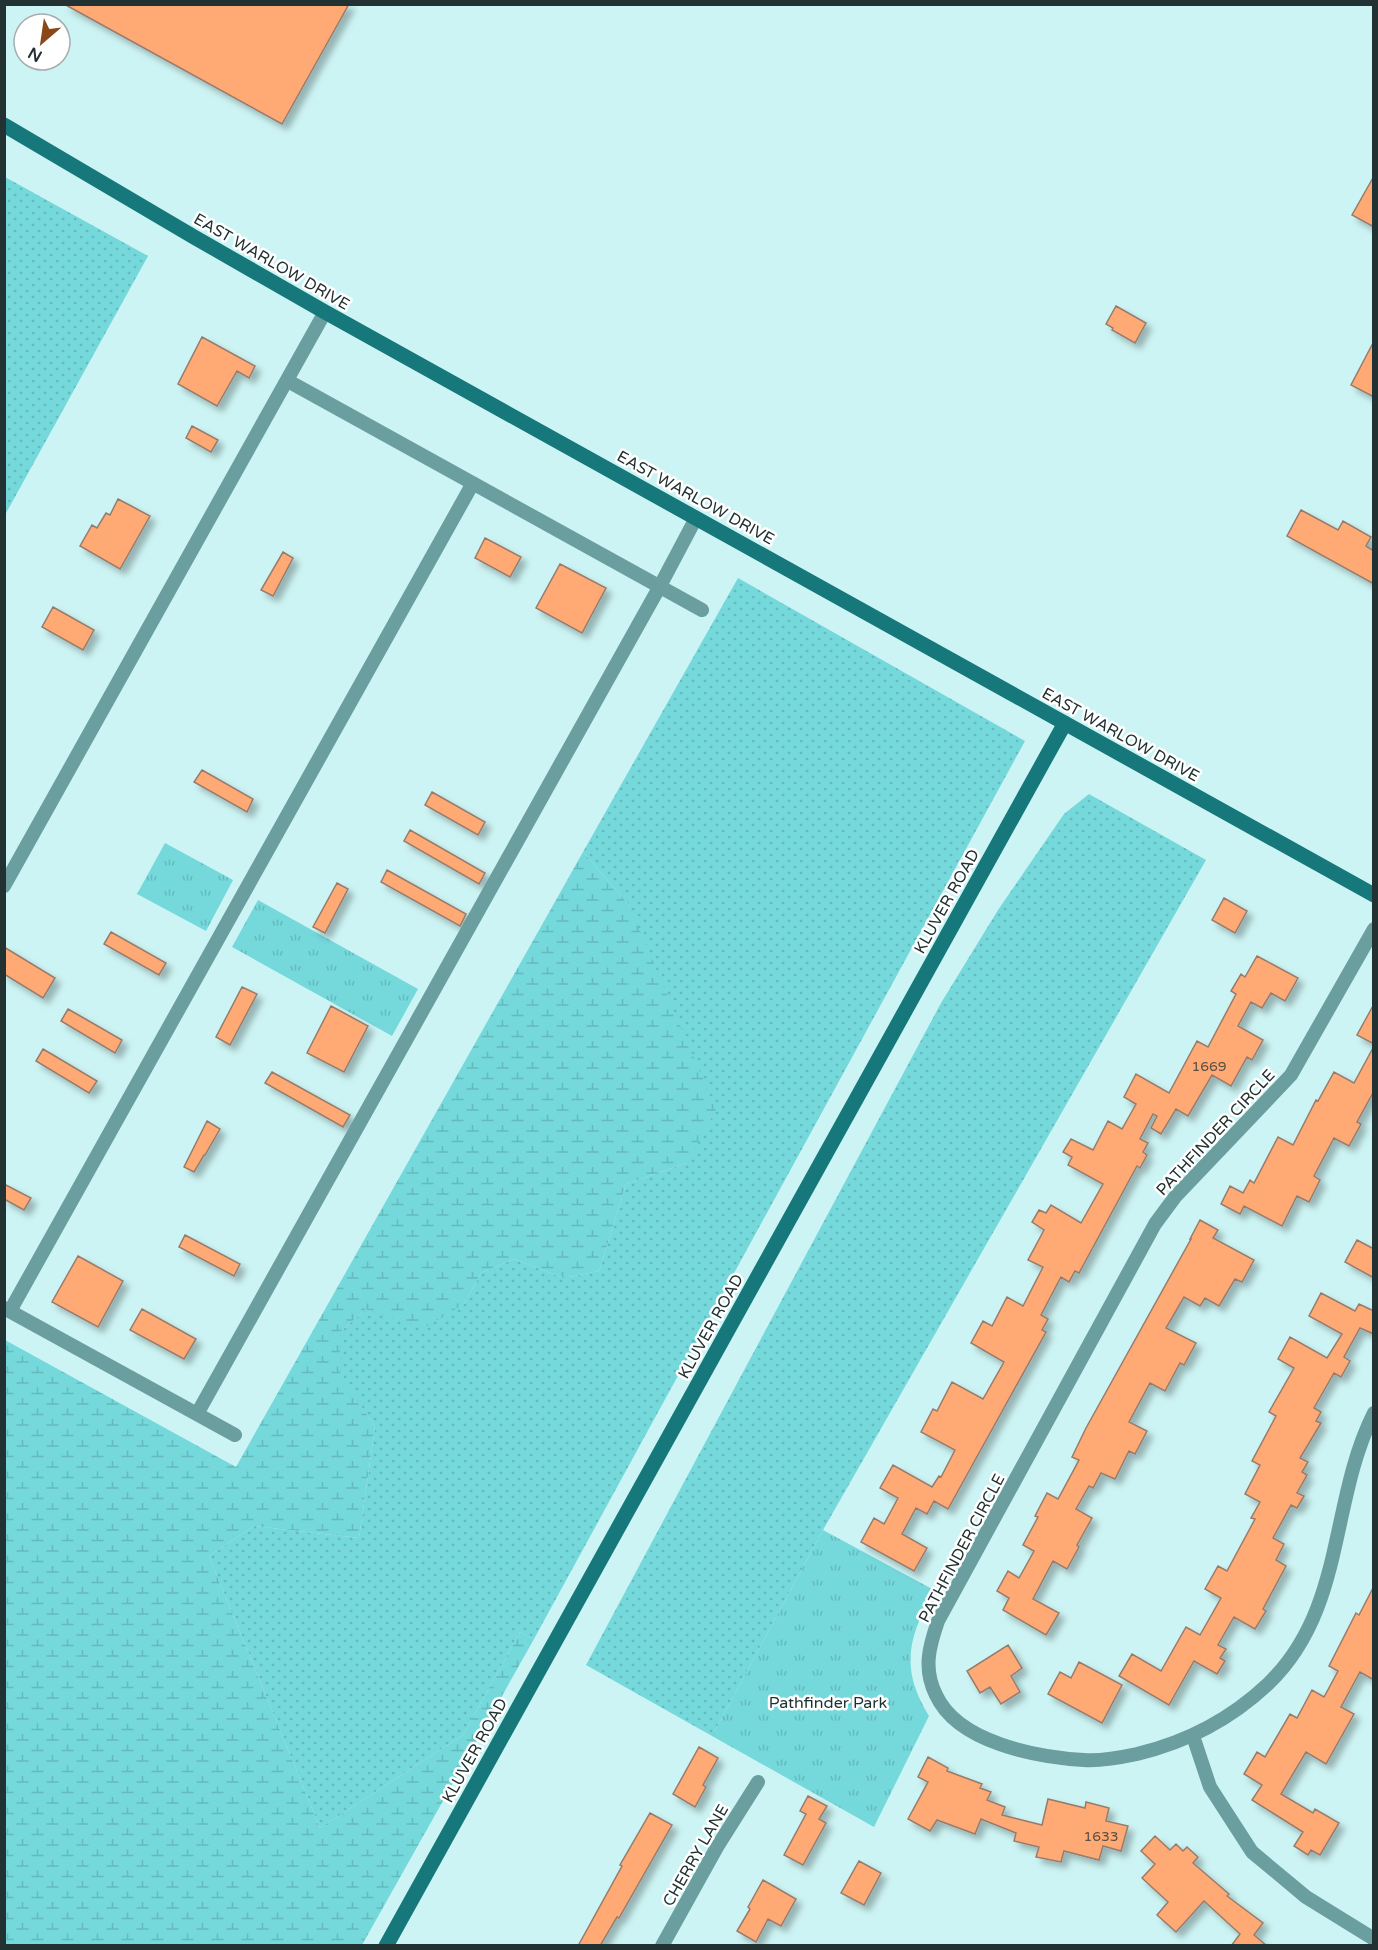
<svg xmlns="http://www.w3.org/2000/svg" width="1378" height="1950" viewBox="0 0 1378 1950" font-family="'Varela Round',sans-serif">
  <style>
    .grass { fill: url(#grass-dots) }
    .wetland { fill: url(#wetland-marsh) }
    .park { fill: url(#park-tufts) }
    .building { fill: #ffa974; stroke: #977c6d; stroke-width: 1.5; filter: url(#shadow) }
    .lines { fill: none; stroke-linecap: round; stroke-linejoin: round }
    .street { stroke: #6a9e9f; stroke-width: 14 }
    .secondary { stroke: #16787b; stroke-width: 15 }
    .labels { text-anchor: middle; stroke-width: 5; stroke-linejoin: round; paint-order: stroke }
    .number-label { font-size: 14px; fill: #594f42 }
    .street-label { font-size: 16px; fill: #223131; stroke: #fff }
    .park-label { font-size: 16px; fill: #193232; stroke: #fff }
  </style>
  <defs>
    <pattern id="grass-dots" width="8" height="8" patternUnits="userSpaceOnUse" patternTransform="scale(1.5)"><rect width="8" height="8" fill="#75d8db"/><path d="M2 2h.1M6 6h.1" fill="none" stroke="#65babc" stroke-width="1.8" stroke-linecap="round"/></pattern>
    <pattern id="wetland-marsh" width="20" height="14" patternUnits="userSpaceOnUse" patternTransform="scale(1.5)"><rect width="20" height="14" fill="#75d8db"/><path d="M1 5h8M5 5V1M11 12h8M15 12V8" fill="none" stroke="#65babc"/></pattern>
    <pattern id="park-tufts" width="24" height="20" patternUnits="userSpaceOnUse" patternTransform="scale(1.5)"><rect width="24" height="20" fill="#75d8db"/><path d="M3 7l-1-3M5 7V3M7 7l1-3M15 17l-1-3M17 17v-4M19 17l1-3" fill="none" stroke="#65babc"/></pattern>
    <filter id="shadow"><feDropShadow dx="5.5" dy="5.5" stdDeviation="3" flood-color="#0004"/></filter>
  </defs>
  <rect width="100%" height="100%" fill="#cdf4f4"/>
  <path class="grass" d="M5,177L148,256L5,515Z
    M738,578L1025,741L534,1639L520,1632L463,1735L320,1828L209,1556L254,1526L359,1538L375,1427L339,1373L340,1332L366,1309L464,1304L481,1273L514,1259L564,1278L599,1271L626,1184L687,1163L629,905L583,852Z
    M1089,794L1206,860L823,1530L712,1736L586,1665L941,1003L998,910L1064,814Z"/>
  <path class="wetland" d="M583,852L629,905L716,1110L687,1163L626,1184L599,1271L564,1278L514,1259L481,1273L464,1304L424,1328L366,1309L340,1332V1373L375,1427L359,1538L254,1526L209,1556L320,1828L463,1735L520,1632L534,1639L362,1945H5V1340L236,1467Z"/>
  <path class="park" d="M165,843L233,880L206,931L137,894Z
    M258,900L418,989L392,1036L232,947Z
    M823,1530L934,1590C909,1636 899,1668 929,1716L874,1827L712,1736Z"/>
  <path class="building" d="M64,4H349L282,124Z
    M1374,176V227L1352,215Z
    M1116,306L1146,323L1135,343L1112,330L1113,328L1106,324Z
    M202,337L255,366L249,378L237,371L217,406L178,384Z
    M1374,341V397L1351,385Z
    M192,426L218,440L211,452L186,438Z
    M118,499L150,516L120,569L80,546L92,525L97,528L106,513L110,515Z
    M1301,510L1338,530L1343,521L1371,537L1366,546L1374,551V584L1287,536Z
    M485,538L521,557L510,577L475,558Z
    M283,552L293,558L273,596L261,590Z
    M560,564L606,588L582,633L536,608Z
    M53,607L94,630L83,650L42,627Z
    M202,770L253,799L247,812L194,782Z
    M432,792L485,822L478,835L425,805Z
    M410,830L485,873L479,884L404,841Z
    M387,870L466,914L460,926L381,882Z
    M337,883L348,889L325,933L313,927Z
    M1224,898L1247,911L1235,933L1212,920Z
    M111,932L166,963L159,975L104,944Z
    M4,947L55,978L43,998L4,974Z
    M1257,956L1298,978L1285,1001L1271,993L1262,1008L1251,1002L1238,1026L1263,1040L1252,1060L1247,1057L1231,1086L1212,1075L1188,1116L1176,1109L1161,1134L1151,1128L1157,1116L1153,1114L1140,1139L1148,1143L1143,1152L1147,1155L1140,1168L1137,1166L1079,1273L1075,1271L1069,1282L1061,1277L1041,1315L1048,1319L1042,1330L1046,1332L948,1509L934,1501L927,1514L916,1508L902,1534L927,1548L914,1571L861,1542L874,1518L884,1524L898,1498L880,1488L893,1465L932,1487L939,1476L941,1477L955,1450L921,1432L933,1409L937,1411L952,1382L983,1399L1004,1362L971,1343L983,1321L992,1326L1007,1297L1023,1306L1043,1267L1028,1260L1044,1230L1032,1222L1039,1210L1046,1213L1051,1205L1081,1223L1103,1184L1068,1165L1072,1157L1063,1152L1071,1139L1093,1150L1108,1121L1122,1129L1136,1104L1124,1097L1136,1074L1169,1093L1197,1041L1208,1047L1236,994L1231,991L1241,974L1245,977Z
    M242,987L257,994L230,1045L216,1037Z
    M1374,1004V1044L1357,1035Z
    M331,1006L368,1026L344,1072L307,1053Z
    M68,1009L122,1040L115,1053L61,1021Z
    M1374,1046V1091L1357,1122L1361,1124L1349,1146L1334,1138L1314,1176L1320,1180L1309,1202L1297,1196L1282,1226L1244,1206L1240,1214L1221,1204L1230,1186L1243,1193L1250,1180L1254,1183L1278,1137L1293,1145L1316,1100L1318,1101L1334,1072L1354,1083Z
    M43,1049L97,1081L89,1093L36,1061Z
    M272,1072L350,1115L343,1127L265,1083Z
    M207,1121L220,1129L205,1155H204L194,1172L184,1167Z
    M4,1184L31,1198L24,1210L4,1199Z
    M1200,1220L1218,1230L1213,1238L1254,1260L1242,1282L1235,1279L1219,1306L1205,1298L1200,1306L1184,1297L1166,1328L1196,1343L1184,1365L1180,1363L1165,1391L1150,1383L1129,1422L1147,1431L1135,1454L1129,1451L1115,1479L1101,1473L1093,1488L1089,1486L1076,1509L1092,1518L1077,1545L1079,1547L1067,1569L1053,1561L1033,1599L1059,1613L1046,1635L1003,1610L1009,1598L997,1591L1008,1571L1019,1578L1034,1551L1023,1545L1038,1517L1035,1516L1047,1493L1058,1499L1079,1460L1072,1457L1086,1428L1191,1239H1190Z
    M185,1235L240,1264L234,1276L179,1247Z
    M1357,1240L1374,1249V1278L1345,1262Z
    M78,1256L123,1281L98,1327L52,1302Z
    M1321,1293L1355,1311L1359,1304L1374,1311V1334L1360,1328L1344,1357L1350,1361L1341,1377L1334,1373L1314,1408L1321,1412L1316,1421L1321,1423L1300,1458L1308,1462L1302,1472L1307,1475L1297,1493L1304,1496L1297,1508L1291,1505L1273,1538L1284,1544L1276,1560L1286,1566L1263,1609L1266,1611L1255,1629L1234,1617L1218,1645L1226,1649L1220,1658L1225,1661L1217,1674L1194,1661L1169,1705L1119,1676L1132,1654L1161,1671L1186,1627L1200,1635L1221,1598L1205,1589L1218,1566L1227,1571L1255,1519L1251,1518L1260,1502L1245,1494L1260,1465L1252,1461L1276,1416L1269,1412L1294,1368L1278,1359L1290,1337L1327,1358L1342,1334L1309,1316Z
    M142,1309L196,1339L184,1359L130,1330Z
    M1374,1586V1680L1360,1672L1341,1707L1354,1714L1326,1764L1306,1752L1281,1794L1313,1813L1315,1809L1339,1823L1320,1855L1311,1850L1308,1855L1294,1846L1303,1832L1252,1800L1262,1785L1244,1774L1257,1752L1265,1757L1290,1714L1297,1718L1312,1690L1324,1697L1338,1671L1329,1666L1356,1613L1359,1615Z
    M1008,1645L1022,1668L1011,1676L1020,1692L1001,1704L990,1687L980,1693L967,1671Z
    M1079,1662L1122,1685L1102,1723L1048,1694L1060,1672L1071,1678Z
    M699,1747L718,1758L703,1785L706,1787L695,1807L673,1794Z
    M928,1757L948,1768L947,1771L982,1784L980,1788L991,1792L987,1800L1005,1807L1002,1815L1042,1825L1048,1799L1085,1808L1086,1802L1109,1808L1106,1821L1128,1826L1121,1851L1103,1846L1099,1860L1064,1851L1061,1862L1036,1857L1039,1847L1014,1841L1016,1833L981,1819L975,1834L937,1820L930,1831L908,1819L928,1782L918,1777Z
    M808,1796L827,1806L819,1819L826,1823L803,1865L784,1855L806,1814L800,1811Z
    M650,1813L672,1825L619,1918L617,1917L600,1946H578L622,1866L620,1865Z
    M1155,1836L1170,1850L1176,1844L1183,1851L1187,1847L1198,1857L1193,1863L1229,1894L1227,1896L1263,1923L1254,1935L1267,1946H1231L1240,1934L1204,1901L1176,1932L1157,1915L1168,1902L1142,1878L1155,1864L1141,1851Z
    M859,1861L881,1873L864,1905L841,1893Z
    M763,1880L796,1899L781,1926L768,1919L756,1942L737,1931L750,1909L748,1907Z"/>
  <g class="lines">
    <path class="street" d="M288,381L702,610
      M4,886L325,312
      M1374,929L1291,1075L1175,1197L1155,1224L938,1621C929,1647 923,1669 936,1695C958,1743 1037,1757 1084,1760C1098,1761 1123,1757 1137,1754C1187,1742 1231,1719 1268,1684C1346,1609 1329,1502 1374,1413
      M4,1308L235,1435
      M10,1311L473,483
      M197,1414L660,586L696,518
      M1193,1736L1210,1787L1252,1852L1306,1897L1374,1939
      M662,1946L717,1847L758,1782"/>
    <path class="secondary" d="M4,125L194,237L325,312L1374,895
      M386,1946L1065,723"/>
  </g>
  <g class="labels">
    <g class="number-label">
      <text x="1209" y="1071">1669</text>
      <text x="1101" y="1841">1633</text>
    </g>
    <g class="street-label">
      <text transform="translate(272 261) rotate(30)" y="6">EAST WARLOW DRIVE</text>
      <text transform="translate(696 497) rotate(29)" y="6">EAST WARLOW DRIVE</text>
      <text transform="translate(1121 734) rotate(29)" y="6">EAST WARLOW DRIVE</text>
      <text transform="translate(946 901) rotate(-61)" y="6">KLUVER ROAD</text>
      <text transform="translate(1215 1132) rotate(-47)" y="6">PATHFINDER CIRCLE</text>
      <text transform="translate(710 1326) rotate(-61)" y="6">KLUVER ROAD</text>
      <text transform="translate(961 1548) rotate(-62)" y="6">PATHFINDER CIRCLE</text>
      <text transform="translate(474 1750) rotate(-61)" y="6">KLUVER ROAD</text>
      <text transform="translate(695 1855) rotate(-60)" y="6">CHERRY LANE</text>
    </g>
    <g class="park-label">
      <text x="828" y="1708">Pathfinder Park</text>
    </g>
  </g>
  <rect width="1378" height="1950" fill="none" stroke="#223131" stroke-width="12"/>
  <g transform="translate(42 42) rotate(209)"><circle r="28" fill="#ffffff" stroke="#a7adad" stroke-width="1.5"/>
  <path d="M0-4.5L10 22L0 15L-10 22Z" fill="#8a4718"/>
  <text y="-9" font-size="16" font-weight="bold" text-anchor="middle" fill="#223131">N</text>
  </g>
</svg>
